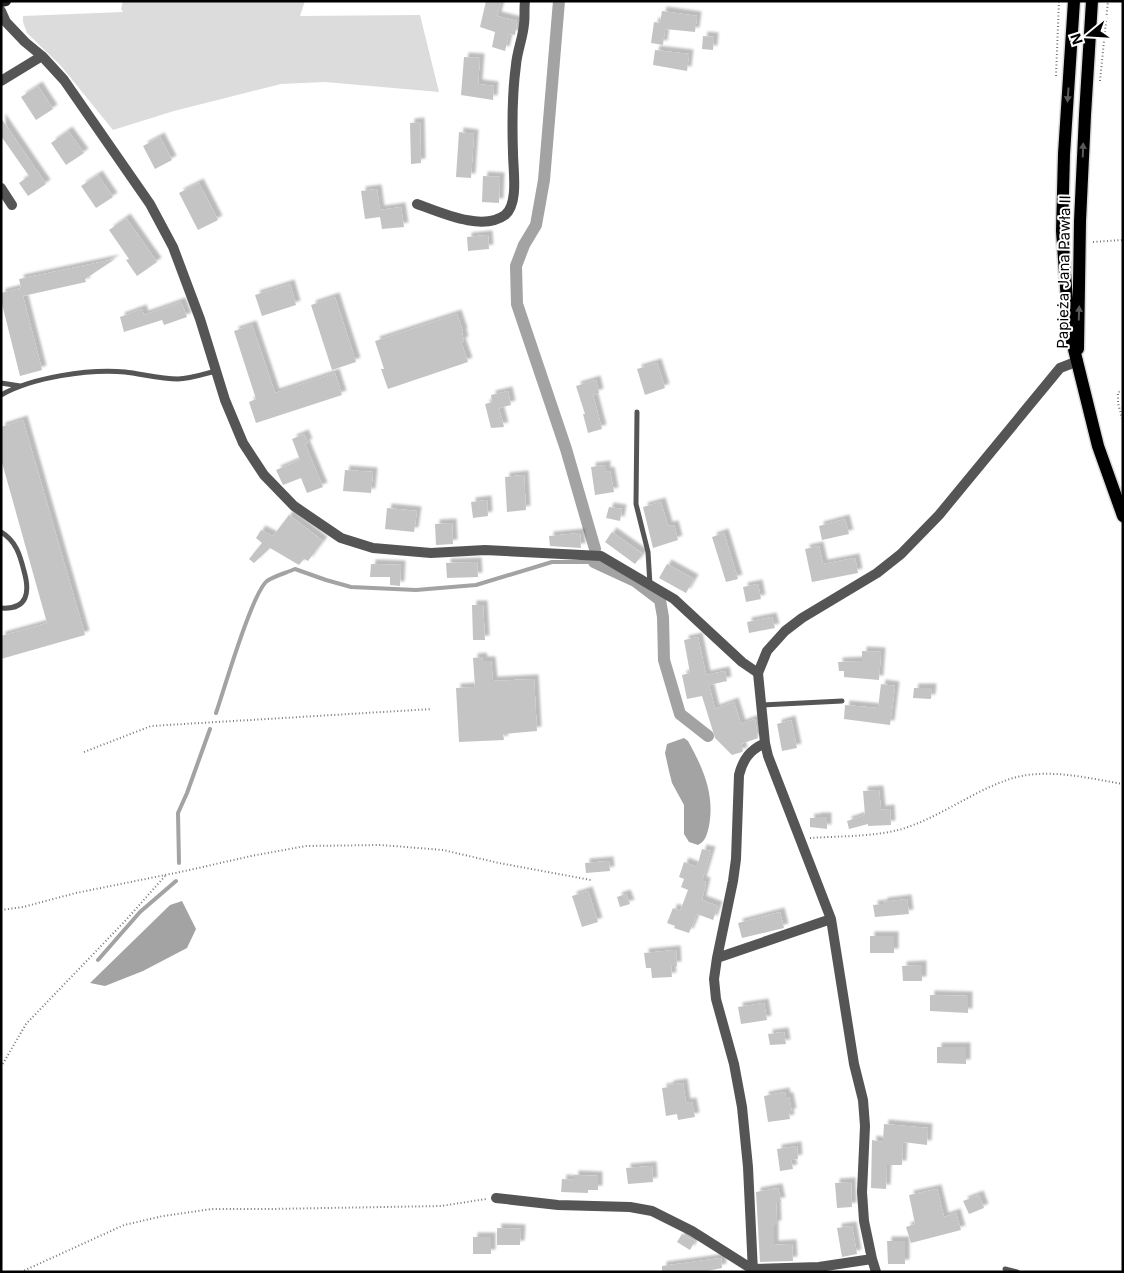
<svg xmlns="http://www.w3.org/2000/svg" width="1124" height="1273" viewBox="0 0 1124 1273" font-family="Inter,sans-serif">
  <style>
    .green { fill: #dcdcdc }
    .water { fill: #a3a3a3 }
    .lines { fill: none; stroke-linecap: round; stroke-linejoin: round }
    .stream { stroke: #a3a3a3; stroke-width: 4 }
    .canal { stroke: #a3a3a3; stroke-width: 12 }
    .building { fill: #c4c4c4; filter: url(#shadow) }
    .primary-casing { stroke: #dbdbdb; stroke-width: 15 }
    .path { stroke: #777; stroke-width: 2; stroke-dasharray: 1 2.5; stroke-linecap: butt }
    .service { stroke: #555; stroke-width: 5 }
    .minor { stroke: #555; stroke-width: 10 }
    .secondary { stroke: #222; stroke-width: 10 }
    .primary { stroke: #000; stroke-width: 12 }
    .oneway { fill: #595959 }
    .labels { text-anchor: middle; stroke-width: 4; stroke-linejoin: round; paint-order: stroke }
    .street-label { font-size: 15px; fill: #000; stroke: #fff }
  </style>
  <defs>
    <filter id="shadow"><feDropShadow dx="4.5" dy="-4.5" stdDeviation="1" flood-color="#0004"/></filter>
  </defs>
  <rect width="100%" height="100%" fill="#fff"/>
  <path class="green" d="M123,1H305L300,16L420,15L439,92L325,82L281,84L174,111L113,130L61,66L27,33L23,22V16L123,12L121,9Z"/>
  <path class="water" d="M684,738L688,741C703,768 715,794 709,826C707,834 706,841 698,845L689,842L684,834V805L672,783L669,771L665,753L667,744Z
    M182,901L196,929L187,948L143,971L105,986L90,983L170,905Z"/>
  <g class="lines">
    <path class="stream" d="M216,713C224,690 252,593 267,581C274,576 286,573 295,569L326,580L351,587L416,590L476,585L552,562H594
      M179,863L178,813L187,793L210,729
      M98,960L140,912L176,881"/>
    <path class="canal" d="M559,1L544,180L536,225L524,245L516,266L517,304L566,449L595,549
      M594,562L635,581L660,600L663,617L664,660L680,714L708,736"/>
  </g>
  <path class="building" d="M486,1H501L497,16L517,21L515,35L509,34L505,51L492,47L495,32L480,27Z
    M662,11L697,16L695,32L665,29L663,45L651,43L654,22L660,23Z
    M703,36L714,37L713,50L702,49Z
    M655,50L689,54L687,71L653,65Z
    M464,57L480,58L478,84L494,86L493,100L461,95Z
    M38,86L53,109L36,120L21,97Z
    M1,118L46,184L28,196L19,183L29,176L1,136Z
    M420,122L421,163L411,164L410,123Z
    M68,131L84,153L66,165L51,143Z
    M459,132L474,134L471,178L456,177Z
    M160,137L172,160L155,169L143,146Z
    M98,175L113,197L96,208L81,186Z
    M483,176L500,177L499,203L482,202Z
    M199,183L218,220L198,230L179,193Z
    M377,189L380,210L401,207L404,227L382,229L380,217L365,219L361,191Z
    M126,218L157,262L137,276L126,260L129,259L109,230Z
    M488,235L489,249L468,251L467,237Z
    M115,259L85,279L86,282L23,296L42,370L20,376L1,300V293L21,288L19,279Z
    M290,284L296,305L262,316L255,295Z
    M335,297L356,362L332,370L311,305Z
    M181,302L187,317L164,325L162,320L124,332L120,317L142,309L144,315Z
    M457,314L463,332L462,333L464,341L461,342L468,362L388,389L381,369H384L375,341Z
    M252,325L275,393L335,373L342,395L256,423L249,402L256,399L234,331Z
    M657,363L665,388L645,395L637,369Z
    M596,380L599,393L593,395L602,429L588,433L583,414H585L576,386Z
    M508,391L511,405L499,408L504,427L491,428L485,404L492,402L491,395Z
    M23,420L85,635L1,659V636L47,623L1,459V427Z
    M304,434L308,443L305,444L323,487L307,493L301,478L283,485L276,470L300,460L292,439Z
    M606,465V472L610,471L614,492L595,495L591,467Z
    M345,470L373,472L371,493L343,491Z
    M524,475L526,510L507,512L505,477Z
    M487,500L488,516L473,518L471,502Z
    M661,502L668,526L674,525L678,540L653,548L643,507Z
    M609,507L622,509L620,521L606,518Z
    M387,508L417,511L414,532L385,529Z
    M289,515L323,541L308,561L304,559L299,565L270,548L254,563L249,559L262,543L256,538L261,530L273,536Z
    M845,519L849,534L822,540L819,526Z
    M452,523L453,544L436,545L435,524Z
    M612,532L643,554L635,564L605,542Z
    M580,533L581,548L550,546L549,536Z
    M724,533L738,579L726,582L712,537Z
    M819,546L823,564L855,558L858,573L812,582L805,549Z
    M477,562L478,577L447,578L446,563Z
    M371,564L401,565L400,586L390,585V577H370Z
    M667,564L694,579L686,593L659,578Z
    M758,584L761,599L746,602L743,587Z
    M472,605H483L485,640H473Z
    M772,617L775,628L749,633L747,622Z
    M698,637L706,675L725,671L727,681L709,685L715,709L734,702L741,724L755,719L758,738L741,744L743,751L742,752L732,755L715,738L702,696L687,699L682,675L690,673L684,640Z
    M862,651L881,652L879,680L844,677V671H839L838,662L862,661Z
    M482,657L483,661H491L493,681L534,679L537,731L503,734L504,740L459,742L456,688L475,687L473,658Z
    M881,684L895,686L890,725L844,719L845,705L878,708Z
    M914,688H932L931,699L913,698Z
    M791,720L797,748L782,751L777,724Z
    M879,790L881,810L890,809L891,825L868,826V824L849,829L847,821L865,815L863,791Z
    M816,817H827V829L810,827V818H816Z
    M702,849L711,851L702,881L706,882L702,900L718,906L713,920L697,914L689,933L674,928L675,926L667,923L673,908L680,911L688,890L681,887L684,879L679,877L684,862L697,867Z
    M609,861L610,871L586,873L585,863Z
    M588,891L598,922L582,927L572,896Z
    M626,894L630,904L620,907L617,897Z
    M907,899L909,914L875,917L873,905L883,904V902Z
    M780,912L784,928L742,938L738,923Z
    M870,936H894V953H870Z
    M676,950L677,966H671L672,977L652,978L651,968H646L644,953Z
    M922,965V981H903L902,966Z
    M930,995L968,996V1013L930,1011Z
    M764,1003L767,1020L741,1024L738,1007Z
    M784,1032L786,1044L770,1045L768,1034Z
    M937,1047H966V1064L937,1063Z
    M683,1083L686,1103L692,1102L695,1117L678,1120L677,1114L666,1116L662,1088L669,1087V1085Z
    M785,1092L786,1097H789L792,1113H789L790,1119L768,1122L764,1096Z
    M884,1124L928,1128L927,1145L903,1142L902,1165H887L886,1189L871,1188L872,1140L883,1142Z
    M797,1146L798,1159L791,1160L793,1169L780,1171L777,1149Z
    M652,1166L653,1182L628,1184L626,1168Z
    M574,1175L598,1176V1190H588V1193L561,1192L562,1179L574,1180Z
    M851,1182L852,1207L837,1208L835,1183Z
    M778,1188L781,1202H776L777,1225H774V1245L792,1244L793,1261L760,1262L756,1192Z
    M937,1189L944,1217L956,1213L961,1230L911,1243L906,1227L915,1224L909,1195Z
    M979,1195L984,1208L969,1214L963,1201Z
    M852,1226L857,1254L842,1257L837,1228Z
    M497,1228L521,1229L520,1245H497Z
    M682,1234L695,1241L690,1250L677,1242Z
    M473,1237H491V1254H473Z
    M887,1241H905V1264H888Z
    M721,1258L722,1268L702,1272H662V1266Z"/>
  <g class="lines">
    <defs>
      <path id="primary" d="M1074,1L1064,154L1062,231L1069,329L1098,446L1123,516
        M1078,349L1080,221L1085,115L1092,1"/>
    </defs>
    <use href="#primary" class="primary-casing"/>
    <path class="path" d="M1056,76L1059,1
      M1100,81L1108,1
      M1093,242L1123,240
      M1123,391L1118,392V403L1123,422
      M84,752L151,726L432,709
      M810,838C839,836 874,837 902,829C941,817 974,790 1013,778C1049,768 1087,778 1123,784
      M1,910L23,907L76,893L185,871L251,856L306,846L381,845L443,850L499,863L591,880
      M1,1067L26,1024L126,920L165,876
      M21,1272L124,1225L163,1216L212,1209H271L441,1206L486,1199"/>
    <path class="service" d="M1,383L20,386
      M1,395C33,377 88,369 125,372C142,374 161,379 178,379C190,379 204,374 216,371
      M637,412L636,504L648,552L650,585
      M1,532C16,541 20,555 24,571C30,592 28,610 1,608
      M761,705L842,701
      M1005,1269L1017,1272"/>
    <path class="minor" d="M1,11L6,22L25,42L42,56L64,80L150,204L173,247L200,319L225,400L243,443L264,475L294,506L341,538L373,548L431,553L485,550L601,556L674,599L742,662L758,673
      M1,81L42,56
      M1,188L12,205
      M417,204C440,212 482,232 505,215C519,204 513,169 513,153C512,124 512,94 516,65C517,51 523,38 524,24C525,17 524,9 525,1
      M717,958L831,919
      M496,1198L558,1205L630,1207L652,1211L692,1231L752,1269L819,1267L872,1259
      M753,1272L748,1167L742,1107L734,1064L716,999L714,979L717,958L733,881L736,859L739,775C743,759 750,750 765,743
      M876,1272L872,1259L864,1221L862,1192L865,1126L863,1100L854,1064L831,919L768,756L765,743L758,673L767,651L785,631L802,618L877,573L901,554L939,515L1060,368L1078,361"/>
    <path class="secondary" d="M1,2L6,1"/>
    <use href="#primary" class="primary"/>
  </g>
  <defs><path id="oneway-solid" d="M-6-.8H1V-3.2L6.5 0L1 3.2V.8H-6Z" transform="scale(1.25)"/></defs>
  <g class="oneway">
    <use href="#oneway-solid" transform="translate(1068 95) rotate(94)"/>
    <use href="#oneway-solid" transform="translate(1083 150) rotate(-88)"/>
    <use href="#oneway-solid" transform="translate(1079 313) rotate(-88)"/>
  </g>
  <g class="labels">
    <g class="street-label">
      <text transform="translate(1064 272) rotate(-89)" y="5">Papieża Jana Pawła II</text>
    </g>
  </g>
  <rect width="1124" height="1273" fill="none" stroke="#000000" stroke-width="5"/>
  <g transform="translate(1089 35) rotate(252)" stroke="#ffffff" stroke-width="4" paint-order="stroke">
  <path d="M0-4L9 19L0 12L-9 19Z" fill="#000000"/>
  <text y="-8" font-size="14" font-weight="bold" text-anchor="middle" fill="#000000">N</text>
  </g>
</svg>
